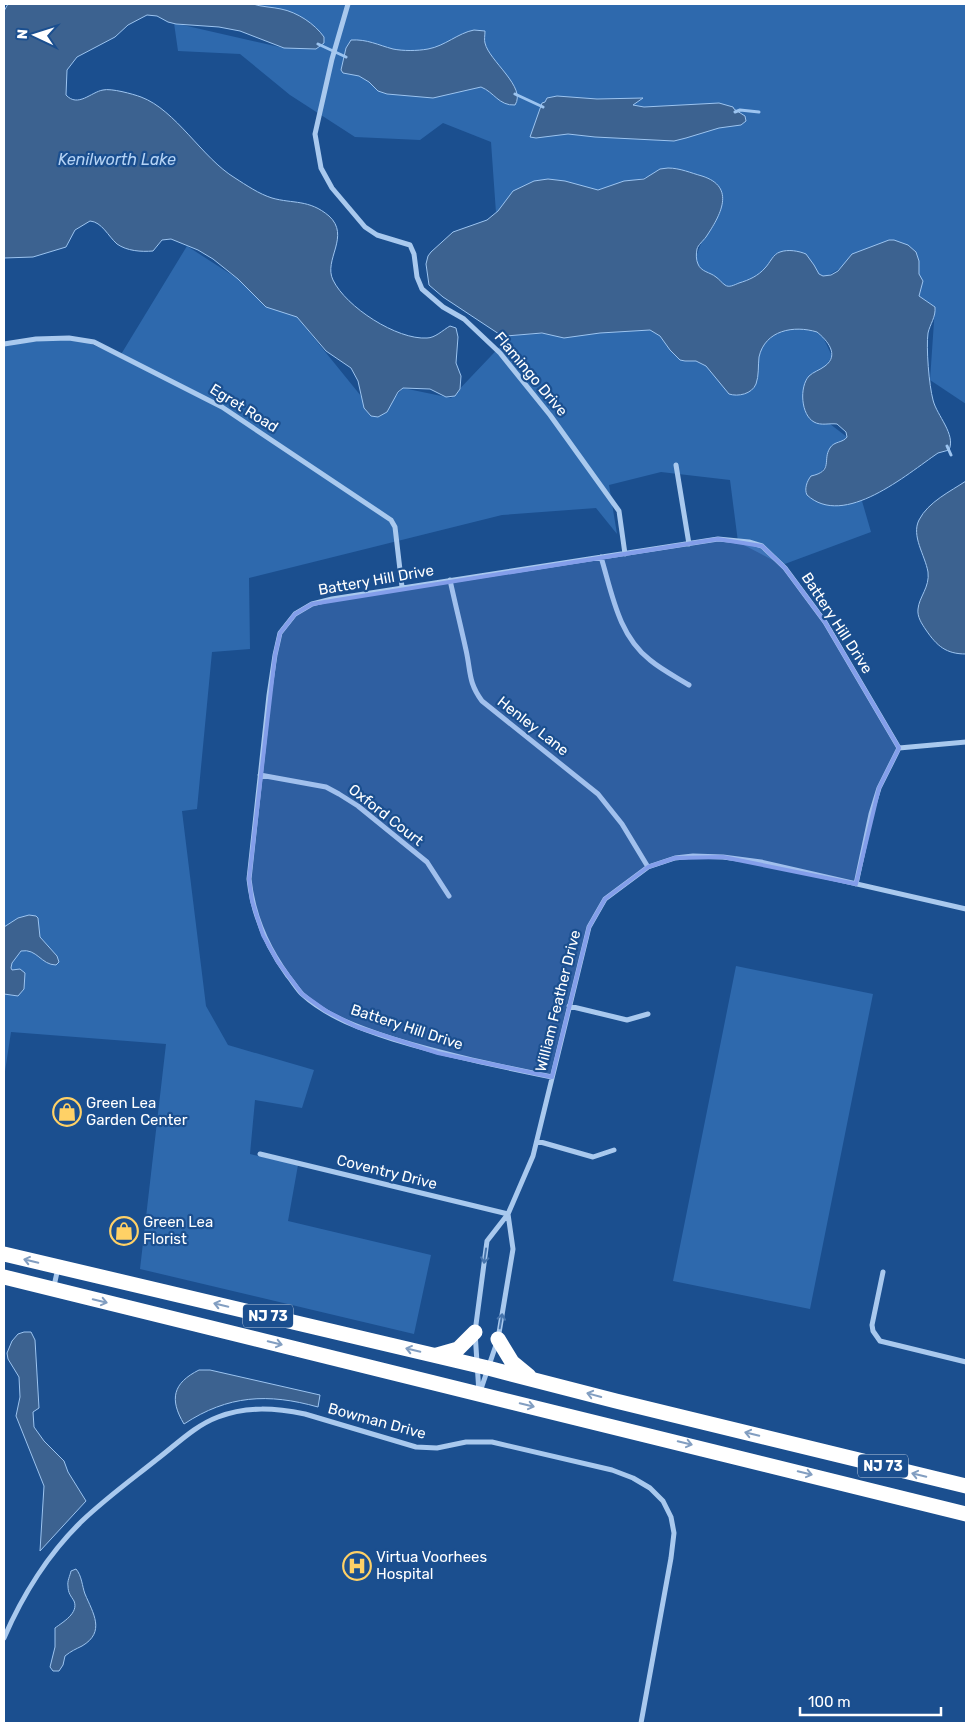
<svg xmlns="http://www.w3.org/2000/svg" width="970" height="1727" viewBox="0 0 970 1727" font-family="Rubik,sans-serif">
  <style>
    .green { fill: #2e69ad }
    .water { fill: #3c6290; stroke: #9cc4f0 }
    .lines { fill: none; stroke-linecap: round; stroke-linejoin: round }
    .stream { stroke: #9cc4f0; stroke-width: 3 }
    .street { stroke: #a9c9ee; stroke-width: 5 }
    .highway { stroke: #fff; stroke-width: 15 }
    .oneway { stroke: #4674ac }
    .oneway2 { stroke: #829ec1 }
    .marked { fill: #839eea; fill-opacity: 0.2; stroke: #839eea; stroke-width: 4; stroke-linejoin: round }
    .labels { text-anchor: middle; stroke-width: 4.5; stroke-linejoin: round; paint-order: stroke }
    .shield { fill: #1b4f8f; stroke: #bbcadd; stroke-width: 1 }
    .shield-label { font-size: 14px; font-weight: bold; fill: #fff }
    .street-label { font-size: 15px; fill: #fff; stroke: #1b4f8f }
    .poi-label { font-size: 15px; fill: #fff; stroke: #1b4f8f; text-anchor: start }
    .water-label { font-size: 16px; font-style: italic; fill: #b5d3f5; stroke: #1b4f8f }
  </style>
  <rect width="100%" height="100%" fill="#1b4f8f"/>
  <path class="green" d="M253,4H966V404L930,380L935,307L919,296L889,240L827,276L823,337L832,356L804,404L847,437L806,492L862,501L871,532L782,565L738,542L730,480L661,472L609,485L617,534L596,508L502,515L249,578L250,649L212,652L197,809L182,811L206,1006L228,1045L314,1070L302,1108L255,1100L250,1154L298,1165L288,1221L431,1255L414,1334L140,1269L166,1044L11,1032L4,1078V345L74,337L120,356L187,246L297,317L378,417L403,388L451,398L511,335L650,330L696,257L721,190L678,169L597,190L534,181L496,213L491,142L443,123L420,140L355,137L290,95L240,54L178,51L174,23L284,48Z
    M736,966L873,994L810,1309L673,1281Z"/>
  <path class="water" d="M8,4H253C262,7 272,7 281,9C297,12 315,24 324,37V43L316,49L284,48L240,31L219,27L176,24L168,22L157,16L147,15L128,25L115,37L77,57L67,70L66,95C78,108 91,92 103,90C111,88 133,94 141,97C176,110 202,158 235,178C246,185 259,194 272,198C293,204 309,199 329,216C351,236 323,260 333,280C346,307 397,340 427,338C435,338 443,330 450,326L456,328L458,337L456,363L461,376L460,389L455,396L446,397L430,389L403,388L398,392L387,412L378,417L371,416L364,408L358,381L351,368L326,351L297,317L266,307L238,279L213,259L198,250L171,239L162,240L153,251C141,252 127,251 117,244C108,236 102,222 90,221L75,230L66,247L33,257L4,258V11Z
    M474,30L485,31C485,35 484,40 485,43C489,61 527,87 515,105C499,106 494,92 481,87L433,98L387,94L378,91L369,82L359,76L343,73L341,70L346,48L351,40C367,39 378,45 393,49C403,51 417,51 428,49C445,46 458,33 474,30Z
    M557,96L597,99L643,98L633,105L644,107L719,103L733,107L734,109L745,116L746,121L741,125L719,128L686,138L674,141L595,137L568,134L536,138L530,137L542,103L545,102L547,98Z
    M668,168C680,168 691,173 702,176C737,187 720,216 706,237C703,241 698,245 697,249C696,254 696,260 698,264C701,272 710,272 716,277C719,279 722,283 725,285C729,288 734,285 739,283C749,280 758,276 765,268C770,263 773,254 780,252C788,249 799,251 806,254L814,265L819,274L823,276L831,275L838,271L852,254L889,240H894L908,245L916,252L919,261V274L923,281L919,296L935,307C936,317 930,324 928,333C926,348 929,385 933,400C937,416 956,434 949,450L938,453C907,474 844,529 807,495C804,489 807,481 811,476C834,471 822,460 830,448C834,441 843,443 847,437L846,432L837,424C829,423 821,426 814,422C801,415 799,387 809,376C813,372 820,370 825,366C840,355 827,340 817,332C794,325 765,330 759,357C758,366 759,376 756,384C752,394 738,397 729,394L706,366L696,361H685L680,360L670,350L660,336L650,330L600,333L564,338L542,333L506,336L499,334L443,297L429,285L426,264L428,256L431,252L453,232L487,220L498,211L513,191L534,181L548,179L565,181L598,190L624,181L644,179L660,169Z
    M966,481V654C946,654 937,646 926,630C922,624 917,617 918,609C919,597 930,587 928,572C925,555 911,536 919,520C928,502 951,491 966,481Z
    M29,915L36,916L38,918L40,937L57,956L59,962L56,965C41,965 37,948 21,951L12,963L11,968L12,970L20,969L25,973L24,989L18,996L4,994V927L18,918Z
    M24,1332H31L35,1340L39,1408L33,1412L34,1427L44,1441L64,1461L68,1472L86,1501L40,1551L44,1486L16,1416L20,1397L19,1377L8,1359L7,1353L12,1341L18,1334Z
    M199,1370H210L320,1395L318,1407C268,1393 228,1395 184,1424C169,1399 173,1383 199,1370Z
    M76,1569C82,1576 82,1586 85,1594C93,1613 106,1632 82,1646C76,1649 71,1651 65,1656L63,1665L59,1671H53L50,1667L55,1647V1628C63,1622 79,1613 74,1601C71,1596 68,1593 68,1586C67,1581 70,1576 71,1571Z"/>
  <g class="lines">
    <path class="stream" d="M318,44L346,57
      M515,94L543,107
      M735,112L740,110L759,112
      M947,446L951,455"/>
    <path class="street" d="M348,4L332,59L315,134L321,168L332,188L365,227L377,235L410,245L414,254L417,277L422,289L443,307L464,319L500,353L550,415L619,511L625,554
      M4,344L36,339L69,338L94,342L222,407L391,520L395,527L402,587
      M676,465L689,544
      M601,557C612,593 618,635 650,660C662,670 676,677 689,685
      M450,580C455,603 461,627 466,650C471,672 468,682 482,701L598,794L622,824L648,867
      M260,775L326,787L339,794L358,806L427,862L449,896
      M856,884L871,814L879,788L899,748L966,742
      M569,1006L627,1020L648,1014
      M552,1077C498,1066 445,1055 393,1039C362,1029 327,1017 302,994C297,989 293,982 288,976C266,946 253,916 249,879L269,695L275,655L280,633L295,614L312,604L332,599L718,539L749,542L762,546L785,568L825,622L899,748
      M537,1141L593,1157L614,1150
      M260,1154L508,1214
      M883,1272L872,1325L873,1331L880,1341L966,1362
      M54,1286L58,1268
      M481,1389L498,1339L513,1249L508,1214
      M479,1393L475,1332L487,1241L508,1214L533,1156L589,927L605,899L648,867L675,858L693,856L723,857L761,862L966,909
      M4,1638C22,1596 49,1553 82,1521C105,1499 131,1480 156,1460C176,1445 194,1426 218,1417C247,1406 275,1408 305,1414L416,1447L437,1448L466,1442H492L612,1470L633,1478L650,1488L663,1501L671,1517L674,1533L671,1558L641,1723"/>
    <path class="highway" d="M4,1254L488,1368L616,1401L966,1486
      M4,1277L966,1514
      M498,1339L512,1362L529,1376
      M437,1355L458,1349L475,1332"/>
  </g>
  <defs><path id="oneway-shaft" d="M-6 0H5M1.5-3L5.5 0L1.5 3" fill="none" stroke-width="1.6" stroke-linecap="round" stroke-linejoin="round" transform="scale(1.25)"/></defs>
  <g class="oneway">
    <use href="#oneway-shaft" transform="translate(485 1256) rotate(98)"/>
    <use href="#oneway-shaft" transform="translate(501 1321) rotate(-80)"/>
  </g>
  <g class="oneway2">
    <use href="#oneway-shaft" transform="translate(31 1261) rotate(-167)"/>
    <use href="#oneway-shaft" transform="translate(100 1301) rotate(14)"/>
    <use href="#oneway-shaft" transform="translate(221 1305) rotate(-167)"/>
    <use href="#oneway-shaft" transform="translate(275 1343) rotate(14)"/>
    <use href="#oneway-shaft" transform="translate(413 1350) rotate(-167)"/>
    <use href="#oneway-shaft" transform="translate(594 1395) rotate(-165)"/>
    <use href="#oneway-shaft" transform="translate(527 1405) rotate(14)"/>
    <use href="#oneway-shaft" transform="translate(752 1434) rotate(-166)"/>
    <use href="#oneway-shaft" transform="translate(685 1443) rotate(14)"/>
    <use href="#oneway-shaft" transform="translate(805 1473) rotate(14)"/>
    <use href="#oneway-shaft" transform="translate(919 1475) rotate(-166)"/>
  </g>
  <path class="marked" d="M718,539L762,546L785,568L825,622L899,748L879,788L856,884L723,857L675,858L648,867L605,899L589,927L552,1077L438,1053L357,1027L326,1011L302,994L278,962L263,935L252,901L249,879L275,655L280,633L295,614L312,604Z"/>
  <defs>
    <symbol id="shop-ring" viewBox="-11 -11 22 22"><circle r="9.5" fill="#1b4f8f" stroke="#ffd166" stroke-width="1.5"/><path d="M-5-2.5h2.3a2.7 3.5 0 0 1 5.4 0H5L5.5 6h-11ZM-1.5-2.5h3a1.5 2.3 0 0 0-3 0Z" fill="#ffd166"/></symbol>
    <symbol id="hospital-ring" viewBox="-11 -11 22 22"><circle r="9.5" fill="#1b4f8f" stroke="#ffd166" stroke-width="1.5"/><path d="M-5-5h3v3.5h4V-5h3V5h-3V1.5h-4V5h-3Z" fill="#ffd166"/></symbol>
  </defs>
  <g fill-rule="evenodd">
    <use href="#shop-ring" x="51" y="1096" width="32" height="32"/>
    <use href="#shop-ring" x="108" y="1215" width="32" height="32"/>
    <use href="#hospital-ring" x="341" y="1550" width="32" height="32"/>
  </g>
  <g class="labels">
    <g class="shield">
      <rect x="243" y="1304.5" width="50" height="23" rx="4"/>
      <rect x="858" y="1454.5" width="50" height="23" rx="4"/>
    </g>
    <g class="shield-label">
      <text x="268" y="1321">NJ 73</text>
      <text x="883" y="1471">NJ 73</text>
    </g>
    <g class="street-label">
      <text transform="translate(531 374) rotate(50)" y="5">Flamingo Drive</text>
      <text transform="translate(244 408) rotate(32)" y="5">Egret Road</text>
      <text transform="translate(376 580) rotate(-10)" y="5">Battery Hill Drive</text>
      <text transform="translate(837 623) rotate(57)" y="5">Battery Hill Drive</text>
      <text transform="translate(533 726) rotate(38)" y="5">Henley Lane</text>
      <text transform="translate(386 815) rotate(38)" y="5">Oxford Court</text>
      <text transform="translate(558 1001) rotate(-76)" y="5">William Feather Drive</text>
      <text transform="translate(407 1027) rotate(18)" y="5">Battery Hill Drive</text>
      <text transform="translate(387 1172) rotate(14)" y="5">Coventry Drive</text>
      <text transform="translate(377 1421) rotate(15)" y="5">Bowman Drive</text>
    </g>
    <g class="poi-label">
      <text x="86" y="1108">Green Lea<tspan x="86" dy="17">Garden Center</tspan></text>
      <text x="143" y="1227">Green Lea<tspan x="143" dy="17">Florist</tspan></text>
      <text x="376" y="1562">Virtua Voorhees<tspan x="376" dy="17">Hospital</tspan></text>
    </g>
    <g class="water-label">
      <text x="117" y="165">Kenilworth Lake</text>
    </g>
  </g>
  <rect width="970" height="1727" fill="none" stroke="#ffffff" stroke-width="10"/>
  <g transform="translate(35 35) rotate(274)" stroke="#1b4f8f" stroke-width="4" paint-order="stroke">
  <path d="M0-4L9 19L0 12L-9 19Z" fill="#ffffff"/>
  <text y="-8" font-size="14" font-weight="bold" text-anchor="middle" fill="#ffffff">N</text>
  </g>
  <path d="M800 1707v8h141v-8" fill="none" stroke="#ffffff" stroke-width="2.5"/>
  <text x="808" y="1707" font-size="15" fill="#ffffff" stroke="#1b4f8f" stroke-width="4" paint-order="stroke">100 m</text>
</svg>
